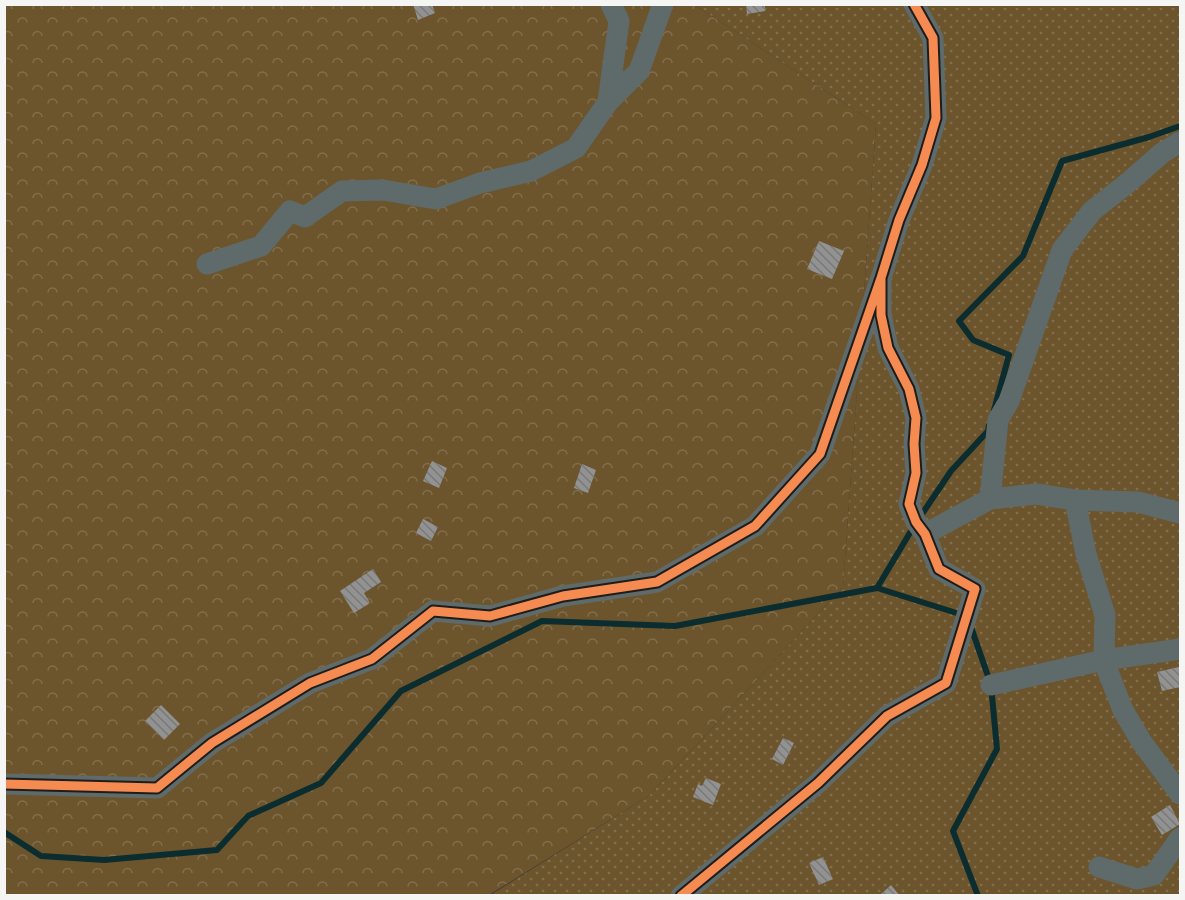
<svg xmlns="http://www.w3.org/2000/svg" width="1185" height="900" viewBox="0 0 1185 900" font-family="'Crimson Pro',serif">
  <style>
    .forest { fill: url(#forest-crowns) }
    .park { fill: url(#park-dots) }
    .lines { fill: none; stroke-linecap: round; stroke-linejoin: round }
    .stream { stroke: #0b2d2f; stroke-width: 6 }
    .building { fill: url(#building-back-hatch) }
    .minor { stroke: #5f6b6b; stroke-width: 21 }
    .cycleway-casing { stroke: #1e1d1c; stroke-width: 13 }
    .cycleway { stroke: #f68b52; stroke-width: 9 }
  </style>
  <defs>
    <pattern id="forest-crowns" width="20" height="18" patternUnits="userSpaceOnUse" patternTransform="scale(1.5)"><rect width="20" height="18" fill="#6c552d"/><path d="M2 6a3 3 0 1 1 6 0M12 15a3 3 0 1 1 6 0" fill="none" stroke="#826e4c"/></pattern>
    <pattern id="park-dots" width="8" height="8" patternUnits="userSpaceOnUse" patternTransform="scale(1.5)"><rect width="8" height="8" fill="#6c552d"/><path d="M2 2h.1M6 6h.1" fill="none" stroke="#826e4c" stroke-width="1.8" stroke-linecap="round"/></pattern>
    <pattern id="building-back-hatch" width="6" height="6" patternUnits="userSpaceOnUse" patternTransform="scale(1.5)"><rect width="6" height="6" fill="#939292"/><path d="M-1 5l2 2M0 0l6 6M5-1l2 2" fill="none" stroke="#797978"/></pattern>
  </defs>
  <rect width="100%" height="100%" fill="#363534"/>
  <path class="forest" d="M5,5H695L876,124L843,587L650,795L489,895L5,896Z"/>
  <path class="park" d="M695,5H1180V895L489,896L650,795L843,587L876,124Z"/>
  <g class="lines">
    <path class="stream" d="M994,410L1009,355L973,340L959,321L1023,256L1062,161L1149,137L1180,126
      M920,517L951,471L988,431L989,425
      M877,588L914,526
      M970,624L991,685L997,749L953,831L978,896
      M4,832L41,856L104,860L217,850L248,816L321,783L401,691L542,621L675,626L877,588L963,615"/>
  </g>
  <path class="building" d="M413,4H432L435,13L418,20Z
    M746,4H765V11L747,14Z
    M819,241L844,251L832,279L807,269Z
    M432,461L447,468L439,488L423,481Z
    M582,464L596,470L588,493L574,488Z
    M423,519L438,527L431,541L416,533Z
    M373,569L381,582L364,593L370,603L354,613L340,591Z
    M1179,667L1180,687L1162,691L1157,672Z
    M161,705L180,724L164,740L145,721Z
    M783,738L794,743L783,765L772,759Z
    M706,778L721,784L713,805L693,797L698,784L702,786Z
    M1170,805L1180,824L1162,835L1151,817Z
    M823,857L833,879L819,885L809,863Z
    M891,885L900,896H879Z"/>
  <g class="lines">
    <path class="minor" d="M608,102L639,71L663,4
      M207,264L261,246L290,211L305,217L342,191L383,190L436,199L480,183L531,171L576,148L608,102L619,21L611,4
      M990,499L998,420L1009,401L1062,250L1092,211L1130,181L1162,153L1180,142
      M1075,500L1086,554L1105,615L1104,660L1108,672L1123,710L1141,741L1180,794
      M925,534L990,499L1036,494L1075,500L1138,502L1180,513
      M991,685L1104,660L1180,649
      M4,784L157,788L212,743L310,683L372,659L433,611L490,616L563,596L657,582L755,526L820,454L881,278
      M1099,867L1137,879L1154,875L1180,838
      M681,896L818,783L887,716L946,683L975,589L939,569L925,534L916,522L909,504L916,473L914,444L916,418L909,389L888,348L881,315V278L899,220L922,165L936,118L933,38L914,4"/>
    <defs>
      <path id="cycleway" d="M4,784L157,788L212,743L310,683L372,659L433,611L490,616L563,596L657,582L755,526L820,454L881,278
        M681,896L818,783L887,716L946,683L975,589L939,569L925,534L916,522L909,504L916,473L914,444L916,418L909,389L888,348L881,315V278L899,220L922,165L936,118L933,38L914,4"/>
    </defs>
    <use href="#cycleway" class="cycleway-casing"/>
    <use href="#cycleway" class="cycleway"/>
  </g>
  <rect width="1185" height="900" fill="none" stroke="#f5f5f3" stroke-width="12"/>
</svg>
